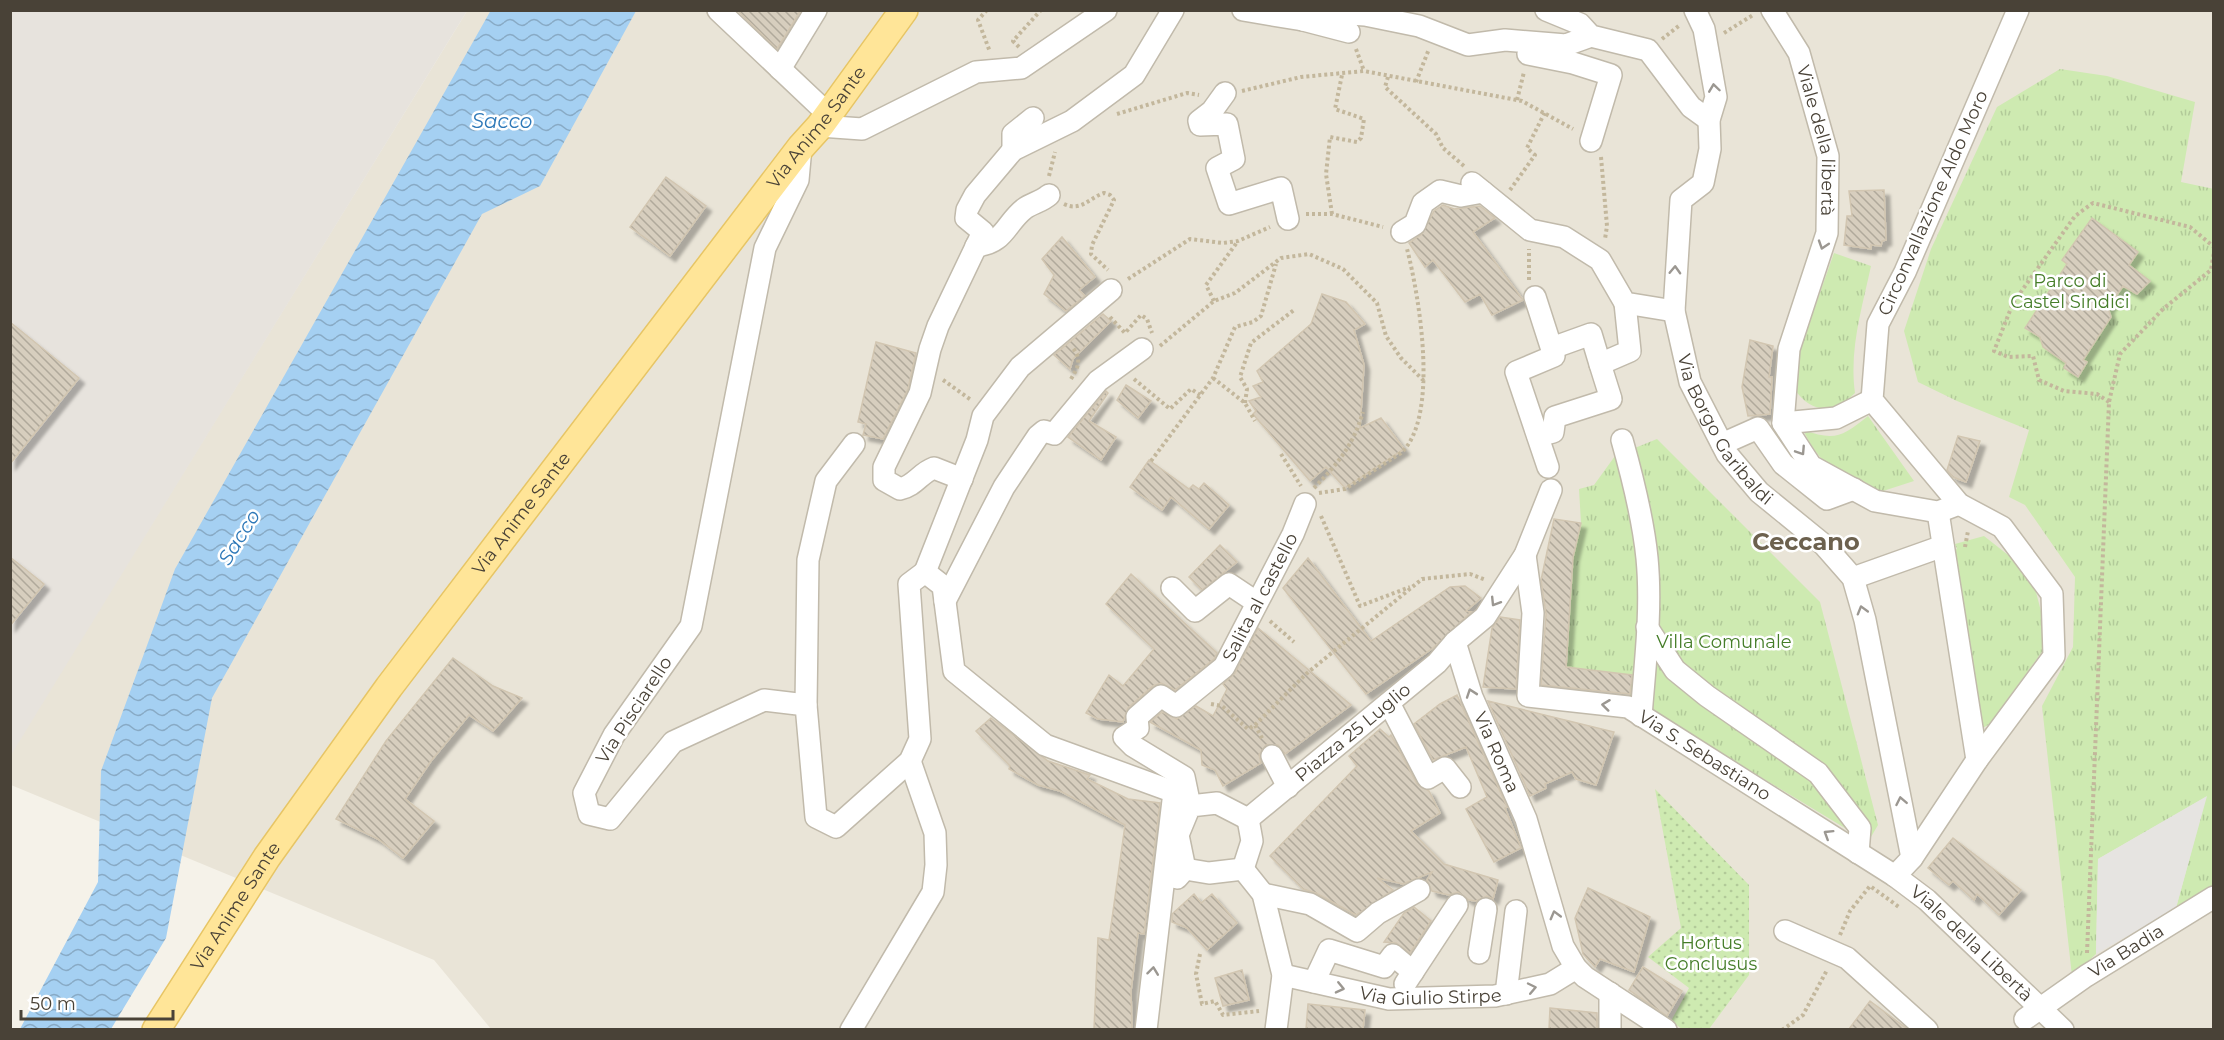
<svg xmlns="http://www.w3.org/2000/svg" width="2224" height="1040" viewBox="0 0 2224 1040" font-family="Montserrat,sans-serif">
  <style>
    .residential { fill: #e9e4d7 }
    .industrial { fill: #e7e3dd }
    .grass { fill: url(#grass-dots) }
    .park { fill: url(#park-tufts) }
    .parking { fill: #e6e4e1 }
    .water { fill: url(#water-waves) }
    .building { fill: url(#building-back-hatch); stroke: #d2c6b1; stroke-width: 1.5; filter: url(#shadow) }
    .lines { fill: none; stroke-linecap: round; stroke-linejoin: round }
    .minor-casing { stroke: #c1baab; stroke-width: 24 }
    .major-casing { stroke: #e7c565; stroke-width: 30 }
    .path { stroke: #c3b79c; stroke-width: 4; stroke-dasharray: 3 3; stroke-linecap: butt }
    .minor { stroke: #fff; stroke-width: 21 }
    .major { stroke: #ffe598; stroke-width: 27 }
    .oneway { stroke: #9b9791 }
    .labels { text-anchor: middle; stroke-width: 5; stroke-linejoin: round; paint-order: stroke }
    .street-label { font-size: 18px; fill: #494237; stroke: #fff }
    .park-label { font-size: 18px; fill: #457d28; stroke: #fff }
    .water-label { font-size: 20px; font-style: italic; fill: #2d78b8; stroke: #fff }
    .district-label { font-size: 24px; font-weight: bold; fill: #6c614e; stroke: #fff }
  </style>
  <defs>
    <pattern id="grass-dots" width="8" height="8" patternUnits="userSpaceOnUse" patternTransform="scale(1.5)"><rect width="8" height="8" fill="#ceeab1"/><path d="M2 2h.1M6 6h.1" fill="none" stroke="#b2ca99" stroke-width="1.8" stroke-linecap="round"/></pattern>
    <pattern id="park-tufts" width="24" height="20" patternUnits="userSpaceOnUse" patternTransform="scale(1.5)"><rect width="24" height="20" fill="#ceeab1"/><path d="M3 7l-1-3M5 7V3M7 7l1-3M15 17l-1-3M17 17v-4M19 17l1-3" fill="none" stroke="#b2ca99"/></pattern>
    <pattern id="water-waves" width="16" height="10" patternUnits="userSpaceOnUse" patternTransform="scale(1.5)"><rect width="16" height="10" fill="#a5d0f2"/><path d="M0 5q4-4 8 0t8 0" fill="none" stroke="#88aac5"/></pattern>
    <pattern id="building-back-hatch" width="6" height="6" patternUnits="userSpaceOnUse" patternTransform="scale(1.5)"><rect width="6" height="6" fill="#d7cebe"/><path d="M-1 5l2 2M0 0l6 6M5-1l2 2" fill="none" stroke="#b0a99b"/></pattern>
    <filter id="shadow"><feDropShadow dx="5.5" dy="5.5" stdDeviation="1.5" flood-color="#0004"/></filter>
  </defs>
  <rect width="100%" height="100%" fill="#f5f2e9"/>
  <path class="residential" d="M467,11H2213V1029H491L434,960L11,785L10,755Z"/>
  <path class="industrial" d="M11,11H467L11,755Z"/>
  <path class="grass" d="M1655,789L1749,885V975L1709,1029H1682L1671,1021L1689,988L1648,957L1681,928Z"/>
  <path class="park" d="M2060,69L2107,76L2195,102L2181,182L2214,189L2213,885L2176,908L2206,797L2098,859L2096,954L2072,976L2042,706L2073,647L2075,577L2025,505L2009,497L2029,430L1957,401L1918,382L1904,331L1931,249L1997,107Z
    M1834,253L1871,266C1862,308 1849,350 1855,393C1834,414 1812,414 1795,390L1799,352Z
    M1868,416L1914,481L1880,492C1839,473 1824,472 1803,430C1835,441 1842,437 1868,416Z
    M1657,439L1820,602L1878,825L1868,842L1630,698L1632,675L1567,667L1573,557L1581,523L1579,489L1594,485L1615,456Z
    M1984,536L2031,573L2049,642L1990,724L1977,731L1952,551L1957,549L1955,544Z"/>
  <path class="parking" d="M2207,796L2176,908L2096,954L2098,859Z"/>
  <path class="water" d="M491,10L636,11L540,186L482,214L212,698L166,938L111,1029H20L98,882L101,771L175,569Z"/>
  <path class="building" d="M737,10H801L777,49Z
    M666,177L706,206L670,256L630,227Z
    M1884,190L1886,240L1882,241L1881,246L1871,245V249L1844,245L1847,216H1852L1849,191Z
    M1443,205L1454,209L1480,206L1495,218L1473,232L1523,300L1492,315L1480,294L1465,302L1433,260L1425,267L1409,243L1422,234L1434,211Z
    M2092,218L2138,252L2129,265L2150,281L2137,294L2123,286L2108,308L2111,317L2083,360L2087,362L2078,377L2064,368L2066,363L2043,347L2040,337L2025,328L2067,264L2062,260Z
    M1062,237L1095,277L1079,290L1085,296L1066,311L1044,294L1054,275L1042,259Z
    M1322,294L1346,302L1365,324L1354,330L1364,365L1360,428L1381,418L1404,449L1345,488L1326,467L1310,481L1253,414L1256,411L1249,401L1261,397L1253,386L1263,382L1257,371L1311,324Z
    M1103,314L1111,321L1073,359L1070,369L1054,355Z
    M10,322L79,378L10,464Z
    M1750,340L1773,346L1769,377H1772L1770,414L1748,416L1742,387Z
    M876,342L916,353L908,389L883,439L863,435L866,424L858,422Z
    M1126,385L1151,401L1138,418L1117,400Z
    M1106,391L1108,393L1089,421L1116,437L1101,460L1068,437Z
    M1958,436L1980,441L1966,482L1953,477L1947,470Z
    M1149,460L1189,489L1193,485L1199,489L1204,483L1229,505L1209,529L1171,497L1162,510L1130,487Z
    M1554,519L1581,523L1573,557L1566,667L1632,675L1630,694L1541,685L1546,614L1541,580Z
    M1220,545L1237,562L1202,590L1189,577Z
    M10,557L44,584L10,626Z
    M1308,558L1371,641L1450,587L1465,586L1481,598L1466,611L1471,612L1433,648L1366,694L1283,588Z
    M1131,574L1217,653L1214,659L1175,690L1161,683L1153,686L1128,708L1123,722L1098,719L1086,713L1109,675L1123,686L1154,649L1106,604Z
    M1500,617L1520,620L1516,689L1483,687L1492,628Z
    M1258,628L1351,705L1285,754L1278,745H1266L1259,755L1261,763L1223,786L1215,770L1202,765L1201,750L1150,722L1162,712L1177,719L1196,706L1213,716L1227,689L1223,684L1235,673Z
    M453,658L493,686L522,698L493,731L469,715L431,761L405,799L434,821L403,858L378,839L336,819L386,741Z
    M1457,695L1507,807L1505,808L1521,848L1494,862L1466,809L1487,797L1466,747L1433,760L1414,724L1440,704Z
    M1488,701L1614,732L1596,785L1576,779L1572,772L1545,784L1546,788L1530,796Z
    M991,718L1048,761L1090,775L1087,779L1128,799L1160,803L1144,934L1138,933L1131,991L1132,1029H1094L1098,938L1109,940L1125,825L1060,791L1038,785L1009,769L1010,766L976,731Z
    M1380,729L1389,737L1391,735L1417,784L1429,791L1440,813L1411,831L1444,864L1498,880L1493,899L1487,896L1476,901L1469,900L1458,892L1449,895L1432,891L1427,880L1432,872L1403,884L1377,878L1393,890L1356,915L1316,893L1303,889L1270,856L1357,766L1349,756Z
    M1953,838L2021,890L1999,915L1977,894L1974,900L1953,881L1949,885L1928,868Z
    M1588,888L1650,917L1634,972L1600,959L1595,967L1583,954L1575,918Z
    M1194,894L1201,903L1212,894L1237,923L1207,950L1187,928L1172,922V914Z
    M1414,907L1431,921L1410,953L1396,943L1384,942L1404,913Z
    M1643,967L1682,991L1667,1016L1629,990Z
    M1242,970L1249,1000L1223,1006L1215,978Z
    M1870,1001L1906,1028L1907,1029H1849Z
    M1308,1004L1365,1010L1363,1029H1306Z
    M1550,1008L1597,1013V1029H1549Z"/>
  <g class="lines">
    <defs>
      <g id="minor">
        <path d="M718,10L829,115"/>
        <path d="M1243,10L1303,20L1349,32"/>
        <path d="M1546,10L1580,24L1591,36L1648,50L1691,107L1709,120"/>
        <path id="s1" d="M1695,10L1704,29L1716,97L1709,120L1710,149L1703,183L1681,200L1674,311L1690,382L1727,454L1759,492L1824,545L1853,578L1865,620L1912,858"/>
        <path id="s2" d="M1772,10L1799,53L1828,156L1827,233L1789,349L1783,423L1811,466L1875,501L1938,512L1959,504"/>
        <path id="s3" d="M2018,10L1905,272L1878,324L1872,400L1959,504L2002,527L2052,594L2054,656L1977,760L1912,858L1895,876L1927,900L2063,1030"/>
        <path d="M1303,20L1320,12L1365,15L1419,26L1468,45L1505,40L1566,45L1591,36"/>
        <path d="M1528,54L1573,63L1611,75L1591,141"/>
        <path d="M780,69L816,10"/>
        <path d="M1225,93L1212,111L1199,121L1200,125L1227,124L1234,159L1217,168L1229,204L1281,188L1288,219"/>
        <path d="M820,126L862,129L976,72L1021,68L1106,10"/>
        <path d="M801,147L798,180L765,248L691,626L614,735L584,793L589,814L610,819L673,742L764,700L806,705L816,817L836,827L910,761L920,739L909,584L925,572L943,586L954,671L1045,745L1174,792L1146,1030"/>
        <path d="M1013,150V134L1033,118"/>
        <path d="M1472,183L1530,230L1564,237L1600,260L1625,303L1674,311"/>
        <path d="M1402,232L1415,224L1423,203L1440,191L1461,196L1483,192"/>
        <path d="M976,246C1005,243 1005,224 1024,209C1032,203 1041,202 1049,195"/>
        <path d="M1535,297L1554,356L1516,372L1548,467"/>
        <path d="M1552,348L1591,334L1600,364"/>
        <path d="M1783,423L1836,418L1872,400"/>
        <path d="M1538,436L1553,432L1555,417L1611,399L1600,364L1630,351L1625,303"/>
        <path d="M1622,440C1633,479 1643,518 1647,558C1652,610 1645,664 1641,716"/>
        <path d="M1722,444L1758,428L1783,464L1827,499L1854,489"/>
        <path d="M962,479L934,468C920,473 915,486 900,489L884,480V467L920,393L930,349L938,326L983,232L966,218L967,210L975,195L1013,150L1072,121L1134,75L1173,10"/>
        <path d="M1938,512L1977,760"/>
        <path id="s4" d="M1525,555L1533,613L1528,696L1628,707L1895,876"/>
        <path d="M925,572L977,440L983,416L1020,367L1111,290"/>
        <path d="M1853,578L1943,546"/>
        <path d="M1172,588L1195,611L1229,584L1256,602"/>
        <path d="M945,601L1004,487L1038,436L1044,431L1054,434L1098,381L1142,349"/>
        <path d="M1647,627L1675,670L1707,696L1818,773L1860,828L1858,853"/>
        <path id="s5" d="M1455,642L1472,697L1526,819L1563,946L1576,968L1585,977L1666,1030"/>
        <path d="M1389,703L1428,778L1445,768L1460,787"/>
        <path d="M806,705L808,560L826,481L854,444"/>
        <path d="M1272,756L1288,787"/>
        <path id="s6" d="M1190,806L1184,777L1133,746L1124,737L1138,728L1137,717L1161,696L1176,706L1224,667L1293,534L1305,504"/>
        <path id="s7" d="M1248,819L1437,663L1455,642L1485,617L1525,555L1551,490"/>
        <path d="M1185,869L1178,835L1190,806L1217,803L1248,819"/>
        <path d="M1243,869L1263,894L1283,975L1276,1030"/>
        <path d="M1243,869L1252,841L1248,819"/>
        <path d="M1177,878L1185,869L1209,873L1243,869"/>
        <path d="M1263,894L1310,904L1357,931L1378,913L1419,890"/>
        <path d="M1785,931L1847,958L1927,1030"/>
        <path d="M1479,953L1486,909"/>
        <path id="s8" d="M1283,975L1389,999L1495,996L1550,984L1576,968"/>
        <path d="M1314,982L1329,950L1384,967L1393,955L1413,972"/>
        <path d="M1405,984L1457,905"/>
        <path d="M1610,993V1030"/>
        <path d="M1506,994L1516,911"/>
        <path id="s9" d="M2025,1019L2086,976L2214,897"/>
        <path d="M851,1030L933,892L936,865L935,833L910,761"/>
      </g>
      <g id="major">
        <path id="s10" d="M156,1030L267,857L389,687L801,147L820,126L904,10"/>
      </g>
    </defs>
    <use href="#minor" class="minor-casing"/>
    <use href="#major" class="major-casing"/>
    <path class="path" d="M987,10L978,20L990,52
      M1724,33L1753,15
      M1662,39L1680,25
      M1019,47L1013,41L1041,10
      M1356,49L1364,71
      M1388,77L1385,87L1436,134L1443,148L1464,166
      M1416,82L1429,49
      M1242,91L1301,77L1364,71L1522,101L1573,129
      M1517,100L1524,72
      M1117,114L1187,93L1199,95
      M1601,157L1607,226L1605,239
      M1049,176L1055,152
      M1510,190L1535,155L1527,148L1545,112
      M1064,204C1081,212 1089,198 1104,193L1110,195L1114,200L1092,245L1091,254L1108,270
      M1306,214H1332L1383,227
      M1332,214L1326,174L1330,137L1357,142L1361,138L1364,119L1335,109L1342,75
      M1128,279L1190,239L1223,243L1238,241L1270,227
      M1529,280V249
      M1214,301L1206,285L1238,241
      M1110,317L1125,333L1141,315L1147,319L1152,333
      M1160,346L1214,301L1235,293L1281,258L1309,254L1343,269L1377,303L1386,336L1401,358L1424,381
      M1213,378L1245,403L1255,421
      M1071,379C1078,367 1082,360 1073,348
      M1134,379L1170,409L1191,389L1200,395
      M943,380L971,400
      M2109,402L2097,394L2064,391L2039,380L2033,356L2008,357L1994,351L2013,303L2075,216L2093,203L2190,227L2214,247
      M1245,403L1247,389L1240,377L1251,343L1294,310
      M1281,454L1301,486
      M1151,461L1213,378L1235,327L1253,322L1261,316L1276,264
      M1314,488C1338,463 1353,446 1363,412
      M1319,493L1345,489L1401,453C1440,417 1419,295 1407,249
      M1321,516L1360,606L1410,587
      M1965,547L1968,531
      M1270,621L1294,642
      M1211,704L1222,706L1248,729L1255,725L1263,740
      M1255,725L1306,674L1422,579L1470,574L1486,580
      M1840,935L1850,911L1870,886L1899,907
      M2087,953L2109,402L2120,354L2163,309L2211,270L2214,252
      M1200,954L1196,974L1202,1004L1215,1001L1223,1015L1259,1011
      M1782,1030L1803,1015L1827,970"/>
    <use href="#minor" class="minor"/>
    <use href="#major" class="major"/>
  </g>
  <defs><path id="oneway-chevron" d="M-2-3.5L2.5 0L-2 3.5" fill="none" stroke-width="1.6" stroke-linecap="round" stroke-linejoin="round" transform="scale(1.5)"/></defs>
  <g class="oneway">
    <use href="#oneway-chevron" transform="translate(1714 88) rotate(-98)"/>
    <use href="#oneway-chevron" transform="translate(1823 245) rotate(108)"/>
    <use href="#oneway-chevron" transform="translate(1675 270) rotate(-88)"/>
    <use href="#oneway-chevron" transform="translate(1801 451) rotate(57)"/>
    <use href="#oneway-chevron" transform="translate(1495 602) rotate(122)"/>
    <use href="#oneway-chevron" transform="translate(1862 610) rotate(-106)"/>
    <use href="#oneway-chevron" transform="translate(1471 693) rotate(-109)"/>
    <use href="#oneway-chevron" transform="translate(1606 705) rotate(-173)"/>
    <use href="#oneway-chevron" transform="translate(1901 801) rotate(-101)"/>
    <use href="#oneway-chevron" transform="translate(1828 834) rotate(-148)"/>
    <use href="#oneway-chevron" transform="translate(1555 915) rotate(-105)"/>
    <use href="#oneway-chevron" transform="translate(1153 971) rotate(-83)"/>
    <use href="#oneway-chevron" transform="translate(1340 988) rotate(13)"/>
    <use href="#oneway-chevron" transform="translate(1532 988) rotate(-12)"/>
  </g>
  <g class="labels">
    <g class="street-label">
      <text dy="6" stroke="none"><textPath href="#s10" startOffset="1119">Via Anime Sante</textPath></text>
      <text dy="6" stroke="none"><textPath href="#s2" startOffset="141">Viale della libertà</textPath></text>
      <text transform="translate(1933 203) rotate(-66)" y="6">Circonvallazione Aldo Moro</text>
      <text dy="6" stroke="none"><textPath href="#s1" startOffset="448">Via Borgo Garibaldi</textPath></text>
      <text dy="6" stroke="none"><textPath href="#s10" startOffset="633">Via Anime Sante</textPath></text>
      <text dy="6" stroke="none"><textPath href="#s6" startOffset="320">Salita al castello</textPath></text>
      <text transform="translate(634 710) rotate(-57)" y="6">Via Pisciarello</text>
      <text dy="6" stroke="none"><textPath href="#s7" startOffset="136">Piazza 25 Luglio</textPath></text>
      <text dy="6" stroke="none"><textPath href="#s5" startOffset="118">Via Roma</textPath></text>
      <text dy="6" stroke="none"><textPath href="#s4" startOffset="333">Via S. Sebastiano</textPath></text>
      <text dy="6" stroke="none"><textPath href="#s10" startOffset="147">Via Anime Sante</textPath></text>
      <text dy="6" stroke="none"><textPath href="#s3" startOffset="1124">Viale della Libertà</textPath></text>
      <text dy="6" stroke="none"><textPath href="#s9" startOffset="122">Via Badia</textPath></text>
      <text dy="6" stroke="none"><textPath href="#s8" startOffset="150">Via Giulio Stirpe</textPath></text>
    </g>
    <g class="park-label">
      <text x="2070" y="287">Parco di<tspan x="2070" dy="21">Castel Sindici</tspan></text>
      <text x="1724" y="648">Villa Comunale</text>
      <text x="1711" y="949">Hortus<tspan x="1711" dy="21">Conclusus</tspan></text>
    </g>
    <g class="water-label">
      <text x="502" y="128">Sacco</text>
      <text transform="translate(239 537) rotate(-58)" y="7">Sacco</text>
    </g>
    <g class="district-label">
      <text x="1806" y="550">Ceccano</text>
    </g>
  </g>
  <rect width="2224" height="1040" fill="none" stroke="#494237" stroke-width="24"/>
  <path d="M21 1010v9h152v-9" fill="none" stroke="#494237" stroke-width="3"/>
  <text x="30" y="1010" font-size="18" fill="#494237" stroke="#ffffff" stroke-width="4.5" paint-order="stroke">50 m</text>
</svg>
